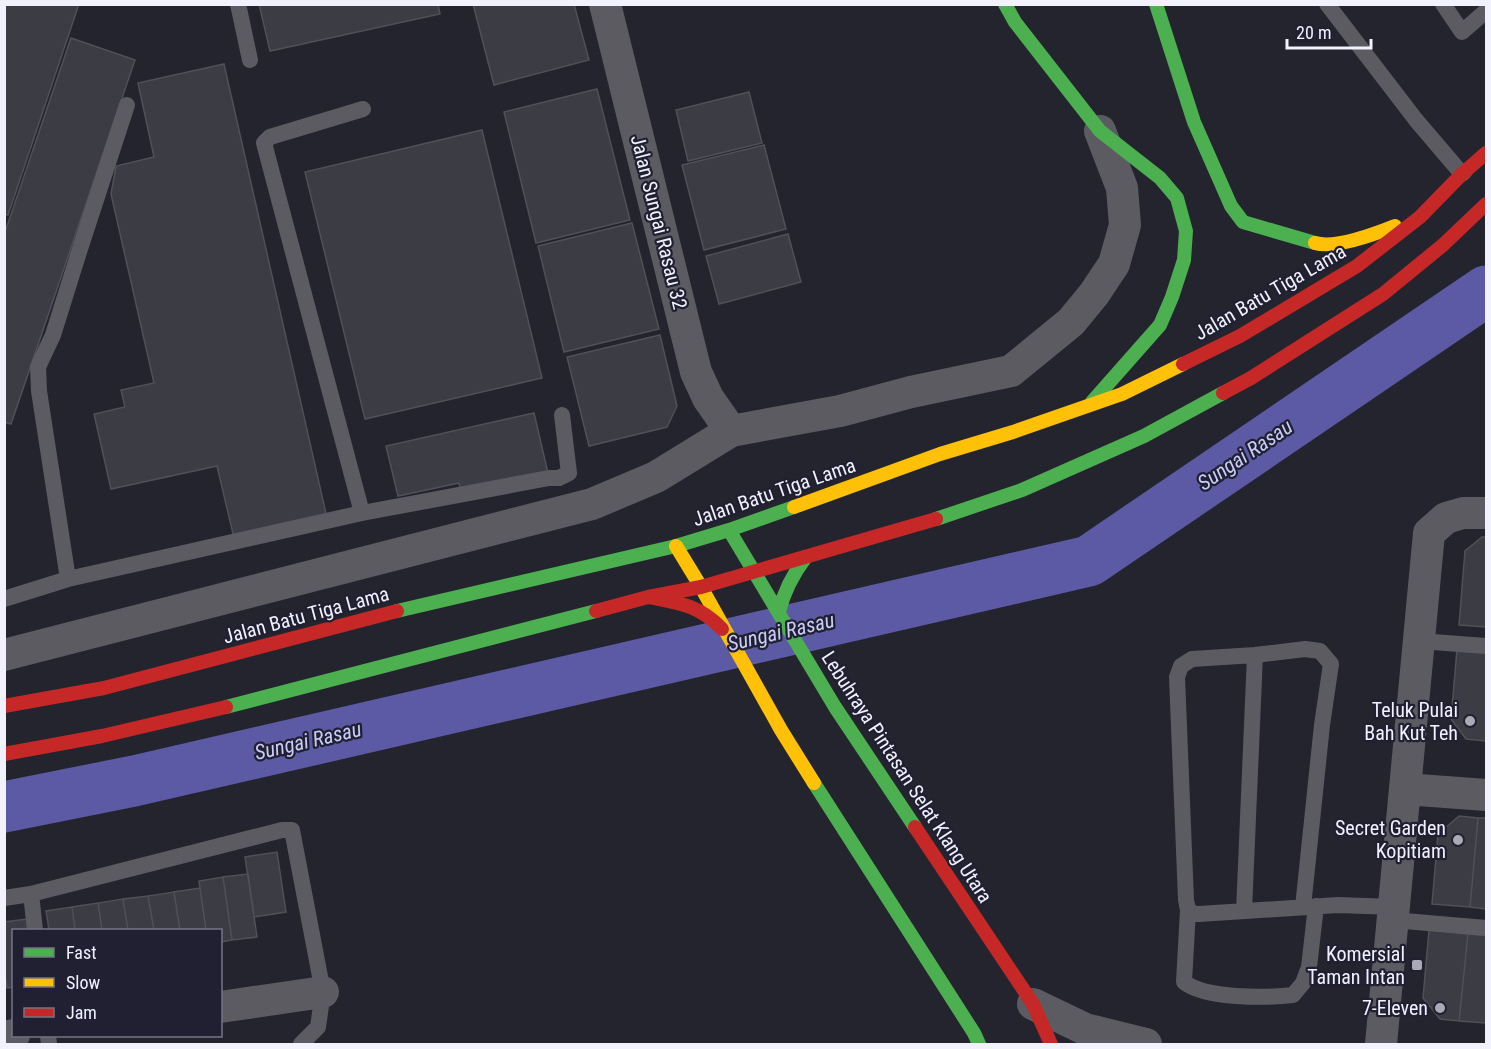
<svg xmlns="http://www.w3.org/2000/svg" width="1491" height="1049" viewBox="0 0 1491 1049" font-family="'Roboto Condensed',sans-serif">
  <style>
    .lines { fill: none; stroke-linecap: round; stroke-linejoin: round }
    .river { stroke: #5c59a5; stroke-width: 51 }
    .building { fill: #3c3c44; stroke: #505059; stroke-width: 1.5 }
    .lane { stroke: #5b5b61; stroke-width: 16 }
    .street { stroke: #5b5b61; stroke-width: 32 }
    .fast { stroke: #4caf50; stroke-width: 14 }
    .slow { stroke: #ffc107; stroke-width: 14 }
    .jam { stroke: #c62828; stroke-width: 14 }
    .poi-dot { fill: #a9aab5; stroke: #202032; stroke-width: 2 }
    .labels { text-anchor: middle; stroke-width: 4.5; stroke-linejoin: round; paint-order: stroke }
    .street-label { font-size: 20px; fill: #f1f2fe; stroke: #202032 }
    .poi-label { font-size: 20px; fill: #f1f2fe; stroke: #202032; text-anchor: end }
    .water-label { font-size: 21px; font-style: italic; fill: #cbccfa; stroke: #202032 }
  </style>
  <rect width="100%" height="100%" fill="#24242e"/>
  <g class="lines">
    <path class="river" d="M4,807L134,781L1089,561L1486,291"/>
  </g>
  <path class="building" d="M4,4H79L8,215L4,214Z
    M259,4H438L440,14L270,51Z
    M473,4H574L589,60L494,85Z
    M71,38L135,60L11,424L4,422V235Z
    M224,64L327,518L234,538L217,466L111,489L94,414L125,407L121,390L154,383L111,194L116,166L154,157L138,83Z
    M597,89L630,220L536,243L504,112Z
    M749,92L762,143L688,161L676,110Z
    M482,130L542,378L365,419L305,172Z
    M764,145L786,229L704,250L682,165Z
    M632,223L659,329L564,352L538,246Z
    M788,234L801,282L719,304L706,256Z
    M660,335L677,406L667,427L589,446L567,357Z
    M534,413L548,473L461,493L459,483L398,496L386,446Z
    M1482,537H1486V627L1459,625L1465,551Z
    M1457,649L1486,652V741L1466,739L1451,719Z
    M1459,816L1478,818L1470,907L1432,904L1438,834Z
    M1478,818H1486V909L1470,907Z
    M277,852L286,912L254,917L245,857Z
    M248,874L257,937L232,940L223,877Z
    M223,877L232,940L220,942V930H206L199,881Z
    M200,888L206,930H180L174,892Z
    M174,892L180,930H154L148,896Z
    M148,896L154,930H128L123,899Z
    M123,899L128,930H102L98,903Z
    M98,903L102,930H75L72,907Z
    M72,907L75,930H49L46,911Z
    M27,919L28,930H14V987L7,988L4,967V922Z
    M1429,930L1468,934L1459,1021L1440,1019L1423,998Z
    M1468,934L1486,935V1023L1459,1021Z"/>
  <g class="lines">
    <path class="lane" d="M238,4L250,60
      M1327,4L1416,120L1462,174L1465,171
      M1443,4L1462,32L1486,11
      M362,513L264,143L270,137L363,109
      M68,579L39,391L38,367L53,335L78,255L127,105
      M4,599L68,579L362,513L549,478H559L569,473L562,415
      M1419,641L1486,646
      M31,894L35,930
      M4,898L31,894L282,830H292L323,992L318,1027L301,1044
      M1303,907L1322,725L1331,664L1320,651L1305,649L1255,655L1192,659L1181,666L1177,677L1186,900L1188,910L1195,914H1199L1338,905L1394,907
      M1188,910L1184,982C1205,999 1267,998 1293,995L1303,983L1309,967L1316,906
      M1244,911L1255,655
      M1393,920L1486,928
      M48,1036L49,1044"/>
    <path class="street" d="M605,4L696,372L708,398L731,431
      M4,655L592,504L656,477L731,431L840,411L911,392L1011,371L1071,322L1094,294L1114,264L1125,225L1122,188L1100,131
      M1405,789L1486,795
      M1033,1004L1085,1029L1146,1044
      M220,1007L323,992
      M4,1037L14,1035
      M1381,1044L1429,533L1446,518L1463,513H1486"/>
    <path class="fast" d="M1005,4L1015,22L1100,131L1160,178L1177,198L1186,231L1184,260L1172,297L1160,325L1092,402
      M1156,4L1194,122L1231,206L1243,222L1315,243
      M936,519L1022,490L1144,436L1223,393
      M729,530L835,707L915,827
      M397,611L676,546L729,530L794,507
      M779,612C784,591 793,574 806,557
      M226,707L596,611
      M814,783L974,1033L979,1044"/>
    <path class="slow" d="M1315,243C1335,249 1375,234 1395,226
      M794,507L940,454L1013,432L1122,394L1183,364
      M676,546L701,587L781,730L814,783"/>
    <path class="jam" d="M1183,364L1240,336L1357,266L1420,217L1462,174L1486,153
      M1223,393L1251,378L1383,294L1443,245L1486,204
      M648,597C679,603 699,605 722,629
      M596,611L648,597L701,587L936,519
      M4,706L104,688L397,611
      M4,754L102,736L226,707
      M915,827L1033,1004L1051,1044"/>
  </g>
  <g class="poi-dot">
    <circle cx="1470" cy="721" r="6"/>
    <circle cx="1458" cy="840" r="6"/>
    <rect x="1411" y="959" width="12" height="12" rx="3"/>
    <circle cx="1440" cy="1008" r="6"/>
  </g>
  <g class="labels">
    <g class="street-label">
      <text transform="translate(659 222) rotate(76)" y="7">Jalan Sungai Rasau 32</text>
      <text transform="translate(1270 292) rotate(-30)" y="7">Jalan Batu Tiga Lama</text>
      <text transform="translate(774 492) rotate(-19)" y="7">Jalan Batu Tiga Lama</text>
      <text transform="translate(306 615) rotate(-15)" y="7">Jalan Batu Tiga Lama</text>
      <text transform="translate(907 777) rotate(57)" y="7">Lebuhraya Pintasan Selat Klang Utara</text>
    </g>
    <g class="poi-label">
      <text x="1458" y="717">Teluk Pulai<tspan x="1458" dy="23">Bah Kut Teh</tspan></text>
      <text x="1446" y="835">Secret Garden<tspan x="1446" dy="23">Kopitiam</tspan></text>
      <text x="1405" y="961">Komersial<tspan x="1405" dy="23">Taman Intan</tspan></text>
      <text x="1428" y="1015">7-Eleven</text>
    </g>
    <g class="water-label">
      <text transform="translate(1245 455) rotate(-34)" y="7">Sungai Rasau</text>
      <text transform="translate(781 632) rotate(-13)" y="7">Sungai Rasau</text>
      <text transform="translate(308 741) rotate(-13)" y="7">Sungai Rasau</text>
    </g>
  </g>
  <rect width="1491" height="1049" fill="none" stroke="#f1f2fe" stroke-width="12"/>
  <rect x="12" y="929" width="210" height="108" fill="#202032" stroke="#747484" stroke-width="1.5"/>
  <rect x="24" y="948" width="30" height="9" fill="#4caf50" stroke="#747484" stroke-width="1.5"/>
  <text x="66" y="959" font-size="18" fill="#f1f2fe">Fast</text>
  <rect x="24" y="978" width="30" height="9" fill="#ffc107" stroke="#747484" stroke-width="1.5"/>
  <text x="66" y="989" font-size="18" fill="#f1f2fe">Slow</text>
  <rect x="24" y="1008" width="30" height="9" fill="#c62828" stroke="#747484" stroke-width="1.5"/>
  <text x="66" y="1019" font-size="18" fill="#f1f2fe">Jam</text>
  <path d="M1287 39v9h84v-9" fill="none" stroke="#f1f2fe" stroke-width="3"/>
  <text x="1296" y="39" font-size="18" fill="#f1f2fe" stroke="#202032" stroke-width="4.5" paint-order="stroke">20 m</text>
</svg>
